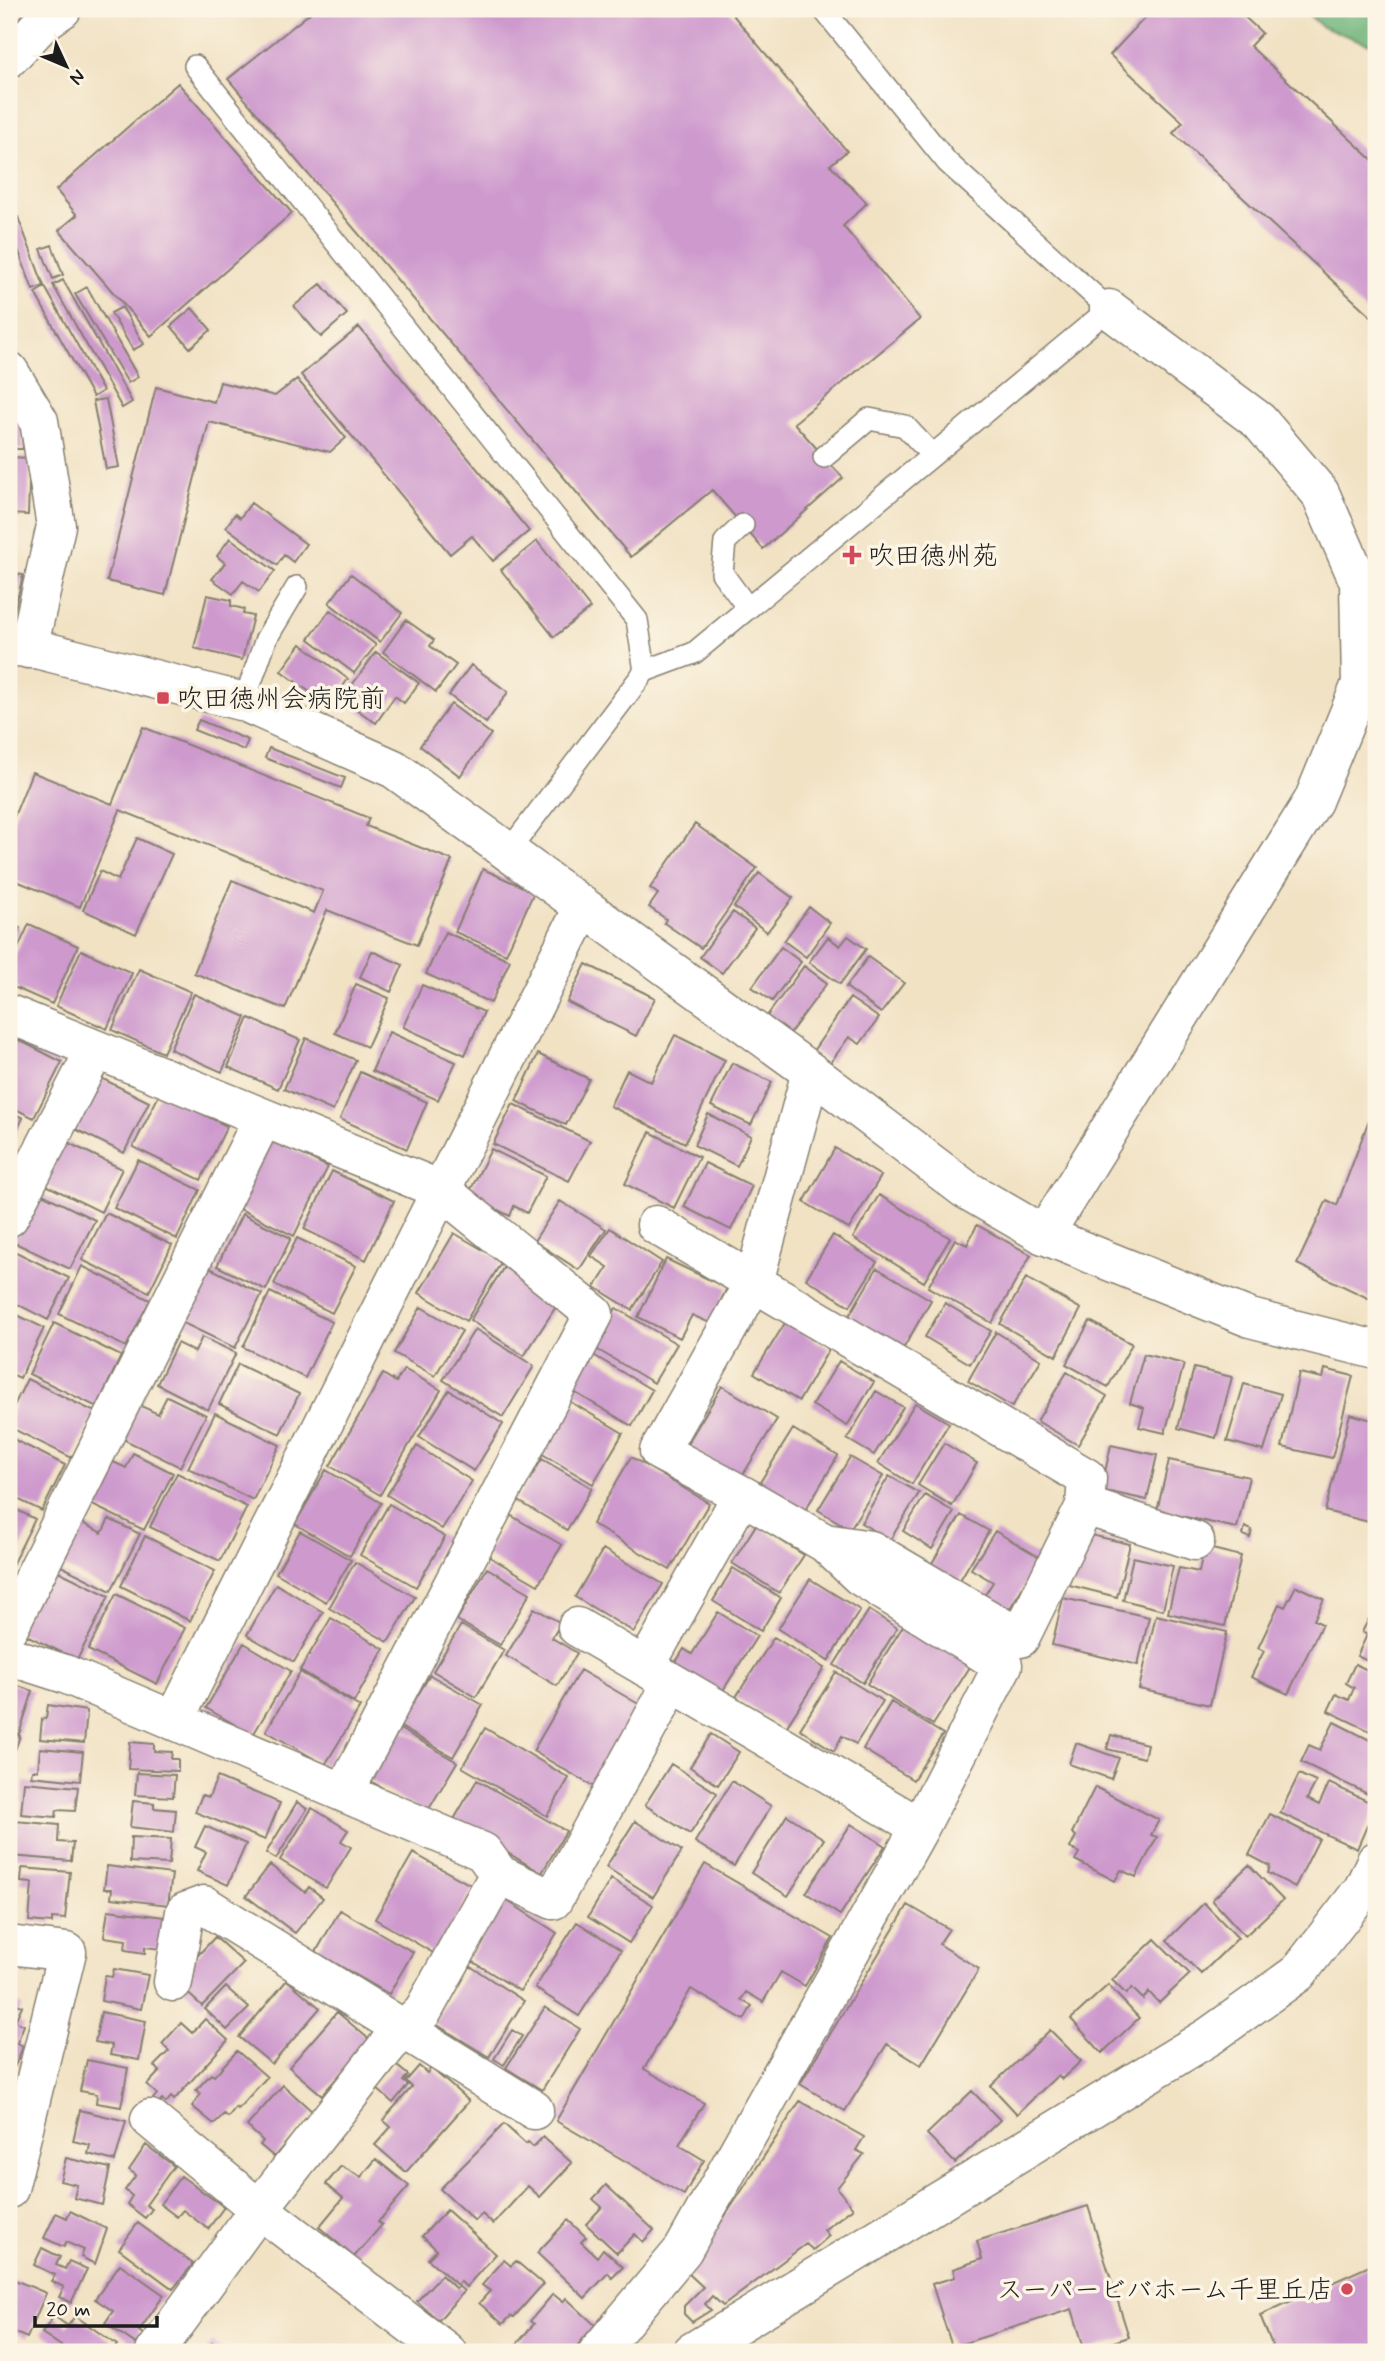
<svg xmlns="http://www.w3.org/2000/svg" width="1385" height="2361" viewBox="0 0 1385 2361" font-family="Mynerve,'Klee One',sans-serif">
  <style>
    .forest { fill: #6cb278; stroke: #44674a; stroke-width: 2 }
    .building { fill: #ce9ace }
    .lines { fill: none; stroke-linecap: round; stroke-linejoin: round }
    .service-casing { stroke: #867f70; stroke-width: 24 }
    .minor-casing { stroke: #867f70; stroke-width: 41 }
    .tertiary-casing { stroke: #867f70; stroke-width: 41 }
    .service { stroke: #fff; stroke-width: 21 }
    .minor { stroke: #fff; stroke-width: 38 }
    .tertiary { stroke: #fff; stroke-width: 38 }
    .poi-dot { fill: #d1495b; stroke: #fcf5e5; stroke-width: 2.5 }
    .labels { text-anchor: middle; stroke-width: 7; stroke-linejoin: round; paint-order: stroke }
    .poi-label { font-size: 26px; fill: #1c1c1c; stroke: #fcf5e5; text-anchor: start }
  </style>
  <rect width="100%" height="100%" fill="#fcf5e5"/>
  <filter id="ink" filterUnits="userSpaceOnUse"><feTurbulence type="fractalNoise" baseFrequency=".0143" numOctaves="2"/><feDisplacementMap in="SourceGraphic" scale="14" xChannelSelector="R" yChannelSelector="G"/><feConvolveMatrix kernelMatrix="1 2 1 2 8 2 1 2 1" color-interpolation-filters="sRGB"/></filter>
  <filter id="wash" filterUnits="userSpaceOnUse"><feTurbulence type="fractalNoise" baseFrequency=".00686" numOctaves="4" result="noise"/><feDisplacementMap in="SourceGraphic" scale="28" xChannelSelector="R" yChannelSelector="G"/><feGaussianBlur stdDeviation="1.57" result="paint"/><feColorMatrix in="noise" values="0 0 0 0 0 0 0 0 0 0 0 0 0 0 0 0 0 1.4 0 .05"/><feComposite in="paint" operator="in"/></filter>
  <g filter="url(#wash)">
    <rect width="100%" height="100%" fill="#f1e2c4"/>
    <path class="forest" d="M1303,9H1376V46L1322,27Z"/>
    <g id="blocks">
      <path class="building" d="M315,9H728L847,151L830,165L867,203L843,226L920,319L794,423L843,478L763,549L712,490L631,557L228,79Z
        M1153,9H1236L1262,33L1250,46L1376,163V321L1173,133L1183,122L1110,55Z
        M178,83L292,213L151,336L59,230L77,215L56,190Z
        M18,217L44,286L33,290L9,225V221Z
        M52,245L63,275L53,279L41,249Z
        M63,280L132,402L122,408L53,285Z
        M321,284L347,314L321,337L294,306Z
        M45,287L103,391L93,397L35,293Z
        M87,287L138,377L128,383L75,294Z
        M122,307L144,344L133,350L111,313Z
        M192,308L211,330L190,348L171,326Z
        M359,327L529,531L493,561L472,536L450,554L301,375Z
        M297,379L346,438L330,452L209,422L165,595L107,581L156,387L214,402L220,382L275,396Z
        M9,398H12V415L21,414L23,449H9Z
        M106,399L119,467L106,469L93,401Z
        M9,457L30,458L28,515L9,514Z
        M251,503L306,544L293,562L284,555L277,565L226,527L235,514L240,518Z
        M230,538L275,571L259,592L243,581L233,594L212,579L225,563L217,556Z
        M537,541L590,608L554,637L501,570Z
        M9,565L14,566L12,573L23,575L13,616L9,615Z
        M351,574L402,613L380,642L329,603Z
        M207,595L231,600V606L244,609L243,614L253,616L242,660L194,648Z
        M330,610L376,645L354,673L309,639Z
        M406,620L434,640L430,646L456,665L436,692L383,652Z
        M301,644L348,679L329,706L281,671Z
        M376,652L419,683L404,703L395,696L376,723L342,699Z
        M471,665L508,692L486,723L449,695Z
        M451,704L491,734L460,776L420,746Z
        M199,720L248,740L244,750L194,730Z
        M143,727L369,818L366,826L452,860L417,945L327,910L285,1009L194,973L232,880L314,913L323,891L120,810L80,907L9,878V829L32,772L112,804Z
        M269,748L345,778L341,788L265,758Z
        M695,824L757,868L701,948L664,923L666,919L649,907L658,894L650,888Z
        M137,838L172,854L136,934L83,910L100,871L118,880Z
        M483,869L534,892L506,954L455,932Z
        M759,873L793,898L767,932L734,907Z
        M809,907L830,923L806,957L784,941Z
        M733,912L755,928L722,973L700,957Z
        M9,923L20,928L9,955Z
        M29,924L78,946L52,1004L9,985V968Z
        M445,932L510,960L491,1003L426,974Z
        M848,936L866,949L840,984L809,962L828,937L840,946Z
        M781,947L801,962L772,1001L752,987Z
        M81,950L132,973L107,1029L56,1006Z
        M372,951L403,965L391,992L360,977Z
        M868,957L904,983L881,1013L846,987Z
        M586,964L655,998L636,1036L567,1002Z
        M804,966L827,983L790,1033L767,1016Z
        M139,969L191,992L163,1053L112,1030Z
        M356,984L389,998L367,1047L335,1033Z
        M422,985L484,1012L465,1055L403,1027Z
        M194,994L246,1017L222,1072L170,1049Z
        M850,998L879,1018L860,1044L849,1037L830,1063L813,1051Z
        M249,1018L300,1040L278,1089L228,1067Z
        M389,1032L456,1062L438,1100L372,1071Z
        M9,1035L62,1062L34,1118L9,1106Z
        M675,1035L725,1060L685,1143L610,1106L627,1070L651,1082Z
        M306,1038L356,1060L333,1111L284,1089Z
        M538,1054L589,1079L566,1125L516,1101Z
        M732,1063L772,1082L751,1125L711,1106Z
        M360,1072L427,1102L407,1149L340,1119Z
        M95,1075L149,1102L124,1153L69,1126Z
        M160,1093L227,1126L201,1180L133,1147Z
        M1376,1101V1302L1297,1264L1327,1200L1337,1205Z
        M513,1104L590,1141L569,1181L493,1144Z
        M9,1111L23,1118L9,1147Z
        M708,1114L751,1136L737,1166L694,1145Z
        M650,1132L699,1157L674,1208L625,1184Z
        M270,1138L328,1167L294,1236L236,1207Z
        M65,1141L122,1169L101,1212L44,1184Z
        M835,1148L881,1176L849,1229L804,1202Z
        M491,1149L546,1176L527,1213L514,1206L510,1216L468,1195Z
        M138,1160L200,1190L177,1239L114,1208Z
        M705,1163L752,1186L731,1230L684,1207Z
        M332,1171L394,1201L366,1260L304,1229Z
        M38,1192L95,1220L70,1269L13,1242Z
        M879,1195L950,1238L924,1282L853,1238Z
        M560,1201L606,1229L579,1270L534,1241Z
        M106,1213L172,1245L149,1292L82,1260Z
        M242,1214L291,1238L266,1290L217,1266Z
        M977,1225L1031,1255L992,1323L928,1287L955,1239L967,1245Z
        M610,1228L662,1262L632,1310L595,1287L608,1267L591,1256Z
        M454,1233L502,1261L466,1321L419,1293Z
        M833,1235L877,1262L850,1306L806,1279Z
        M297,1238L356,1266L332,1313L274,1284Z
        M12,1250L69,1278L48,1320L9,1300V1256Z
        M666,1259L727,1288L710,1323L692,1315L680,1338L638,1317Z
        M82,1266L150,1300L126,1347L59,1314Z
        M206,1266L262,1294L235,1348L179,1321Z
        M504,1267L559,1302L524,1356L470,1320Z
        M877,1268L931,1300L903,1349L849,1316Z
        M1026,1278L1081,1309L1056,1356L1000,1324Z
        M270,1292L332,1322L305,1378L243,1347Z
        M945,1303L991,1331L970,1364L925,1337Z
        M421,1307L462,1331L435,1376L394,1353Z
        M616,1308L677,1344L654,1383L593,1347Z
        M9,1311L44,1328L20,1378L9,1373Z
        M1090,1321L1132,1344L1108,1387L1066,1364Z
        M54,1323L121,1356L97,1407L29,1374Z
        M785,1323L829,1349L799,1401L754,1373Z
        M475,1329L534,1366L503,1417L443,1380Z
        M996,1332L1041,1360L1012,1407L968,1381Z
        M202,1337L236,1353L208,1410L157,1384L177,1343L195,1352Z
        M590,1353L652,1390L632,1426L569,1389Z
        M1144,1354L1184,1364L1165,1433L1139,1427L1144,1408L1130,1403Z
        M839,1361L874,1382L847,1426L812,1405Z
        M238,1364L299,1394L280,1434L219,1404Z
        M1194,1368L1232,1377L1216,1438L1178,1428Z
        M404,1369L441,1390L380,1495L330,1466L383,1374L396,1382Z
        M1325,1369L1353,1376L1332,1458L1282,1447L1299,1373L1323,1378Z
        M1067,1372L1107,1396L1078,1445L1037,1421Z
        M27,1379L95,1412L72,1458L9,1427V1416Z
        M1244,1384L1281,1394L1264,1451L1227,1441Z
        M722,1386L777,1419L741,1478L686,1446Z
        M449,1390L503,1424L474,1471L419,1437Z
        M876,1391L903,1407L874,1455L847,1439Z
        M167,1396L206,1415L180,1467L121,1438L137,1404L158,1414Z
        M564,1398L623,1433L593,1484L534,1449Z
        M915,1403L949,1423L912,1484L878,1463Z
        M215,1413L280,1445L253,1500L188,1468Z
        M1350,1414L1376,1421V1511L1373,1523L1325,1511Z
        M793,1429L838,1456L804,1512L759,1484Z
        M9,1437L65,1465L42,1511L9,1495Z
        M944,1443L977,1463L952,1506L918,1485Z
        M1111,1445L1157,1455L1147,1500L1101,1490Z
        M417,1446L472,1481L442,1529L387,1495Z
        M133,1453L173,1473L144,1530L86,1502L107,1459L126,1468Z
        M631,1457L709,1503L670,1570L592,1524Z
        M850,1457L883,1476L850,1529L818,1510Z
        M542,1459L592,1488L567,1530L517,1500Z
        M1169,1460L1249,1477L1237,1528L1157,1511Z
        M326,1470L381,1503L350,1556L295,1524Z
        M177,1473L247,1507L220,1561L150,1527Z
        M889,1476L919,1493L890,1540L861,1523Z
        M925,1495L954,1512L932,1549L903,1531Z
        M389,1504L445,1537L416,1587L360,1555Z
        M9,1506L35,1519L11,1567L9,1566Z
        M510,1515L562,1545L538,1585L486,1555Z
        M961,1515L989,1531L954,1590L926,1573Z
        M109,1519L140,1534L111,1591L59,1565L80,1522L102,1533Z
        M756,1525L804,1555L779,1593L732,1563Z
        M1245,1527L1252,1530L1250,1538L1243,1535Z
        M300,1531L351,1560L326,1602L276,1573Z
        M995,1531L1041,1558L1007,1613L983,1598L993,1582L971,1569Z
        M1082,1533L1130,1544L1117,1597L1069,1585Z
        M145,1536L215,1571L190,1621L121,1586Z
        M1204,1547L1241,1556L1225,1626L1168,1613L1179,1568L1199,1572Z
        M603,1549L663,1584L634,1632L575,1597Z
        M1133,1557L1173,1566L1163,1610L1123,1600Z
        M355,1562L415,1597L388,1642L329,1608Z
        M50,1567L109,1596L77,1660L18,1631Z
        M487,1568L530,1593L500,1645L457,1620Z
        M733,1568L781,1598L761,1631L713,1601Z
        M810,1579L860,1610L828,1661L778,1629Z
        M276,1584L323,1612L294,1662L247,1635Z
        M1296,1586L1324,1599L1314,1620L1322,1624L1288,1694L1251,1677L1264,1651L1258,1648L1279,1604L1285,1607Z
        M116,1594L185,1628L157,1684L88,1650Z
        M1063,1598L1149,1617L1138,1665L1052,1645Z
        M534,1608L561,1623L552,1638L577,1653L557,1686L506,1656Z
        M869,1610L897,1628L863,1683L834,1665Z
        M1373,1611L1376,1612V1665L1357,1656L1367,1635L1362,1632Z
        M718,1612L757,1636L717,1700L671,1670L684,1649L692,1654Z
        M1156,1615L1227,1632L1210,1705L1139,1689Z
        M331,1618L384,1649L354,1702L300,1670Z
        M908,1618L975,1659L933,1725L867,1684Z
        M461,1625L504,1650L476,1697L433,1671Z
        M774,1637L824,1668L785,1729L736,1697Z
        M244,1643L291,1671L253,1735L206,1708Z
        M1355,1664L1376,1674V1734L1328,1711L1336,1694L1349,1700L1354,1688L1346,1683Z
        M580,1670L642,1706L594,1787L533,1751Z
        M300,1672L360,1707L325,1765L266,1731Z
        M836,1672L883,1701L856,1744L842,1736L834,1751L800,1729Z
        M430,1675L483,1705L453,1757L399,1726Z
        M9,1683L33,1691L19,1734L9,1731Z
        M891,1702L943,1734L913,1780L863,1749Z
        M48,1705L87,1711L84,1743L40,1739L42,1719L46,1718Z
        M1334,1722L1376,1743V1798L1301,1762L1309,1745L1320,1750Z
        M485,1728L569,1778L547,1816L462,1767Z
        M400,1729L457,1762L426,1814L369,1780Z
        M9,1733L20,1736L9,1767Z
        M711,1734L739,1752L718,1785L690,1767Z
        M1111,1735L1147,1744L1144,1758L1107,1749Z
        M130,1742L154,1744V1751L172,1752L171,1759H178V1771L128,1769Z
        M1076,1743L1119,1758L1111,1779L1069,1764Z
        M40,1748L83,1752L80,1781L31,1776L32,1770H38Z
        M671,1764L717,1793L690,1834L645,1805Z
        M137,1773L175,1775L173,1797L135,1795Z
        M1299,1774L1316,1782L1307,1799L1319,1805L1329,1783L1376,1805L1357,1849L1280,1813Z
        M217,1777L280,1803L265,1840L195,1812L202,1795L209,1797Z
        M477,1780L566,1831L542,1873L453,1821Z
        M732,1781L771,1806L734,1866L695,1842Z
        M24,1782L78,1787L75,1811L57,1810L56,1817L21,1814Z
        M1095,1787L1159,1820L1151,1835L1157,1837L1136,1877L1121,1870L1115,1881L1075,1860L1079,1853L1070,1848L1076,1836L1072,1833Z
        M133,1801L154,1803V1808L176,1810L174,1832L130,1827Z
        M297,1802L307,1809L276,1859L266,1853Z
        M312,1808L348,1830L341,1841L351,1847L326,1888L280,1860Z
        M1270,1814L1319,1839L1295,1887L1268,1873L1270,1866L1249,1855Z
        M787,1815L824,1839L788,1896L751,1873Z
        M15,1821L59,1825L58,1842L73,1843L71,1861L11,1856Z
        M635,1821L682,1851L653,1897L606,1867Z
        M851,1824L885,1846L840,1915L806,1893Z
        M205,1826L246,1844L228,1885L197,1871L206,1852L195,1847Z
        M131,1837L171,1839L169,1864L130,1862Z
        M413,1853L474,1887L435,1954L375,1919Z
        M705,1864L833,1938L805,1986L781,1972L763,2002L746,1992L741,2000L752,2006L744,2020L691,1989L644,2069L704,2103L679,2145L704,2160L684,2195L556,2121Z
        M270,1865L305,1892L309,1887L323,1898L295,1933L246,1896Z
        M1249,1865L1283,1900L1245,1936L1212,1900Z
        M107,1866L172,1874L168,1905L111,1898L112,1889H104Z
        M22,1868L70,1872L65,1919L52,1918V1923L29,1921L32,1883L21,1882Z
        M611,1879L653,1905L629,1943L588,1917Z
        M506,1900L557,1933L520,1991L469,1959Z
        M1204,1903L1238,1938L1201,1974L1167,1940Z
        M908,1905L949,1929L939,1944L979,1969L921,2065L887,2044L845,2111L800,2084Z
        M108,1910L165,1917L161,1949L145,1947V1953L125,1950L126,1940L104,1937Z
        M340,1910L413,1952L389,1994L316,1952Z
        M577,1922L621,1950L579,2016L535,1988Z
        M215,1937L244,1963L202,2006L181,1987L186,1968Z
        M1155,1939L1190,1974L1159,2003L1149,1992L1143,1999L1132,1988L1126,1994L1112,1980Z
        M470,1966L524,2001L489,2057L434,2023Z
        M114,1969L148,1975L141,2009L101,2001L105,1976L112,1977Z
        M287,1980L320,2008L272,2064L239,2037Z
        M1108,1985L1139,2018L1102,2053L1071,2019Z
        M226,1987L249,2008L227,2030L205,2009Z
        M9,2001L22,2006L15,2021L24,2025L17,2043L23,2046L15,2066L9,2064Z
        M545,2007L580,2029L542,2090L506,2068Z
        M101,2012L146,2021L139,2060L110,2055L112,2045L95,2042Z
        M337,2012L370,2040L322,2095L289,2067Z
        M205,2019L228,2040L174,2100L171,2097L166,2103L162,2099L158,2104L153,2099L157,2094L147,2085L160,2071L154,2066L169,2051L162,2044L181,2023L192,2033Z
        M512,2030L522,2036L504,2065L494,2059Z
        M1050,2030L1081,2061L1062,2079L1058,2075L1017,2114L991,2086Z
        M237,2051L267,2077L238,2109L236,2107L228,2117L224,2114L214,2124L192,2106L201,2094L196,2090L211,2074L214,2076Z
        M87,2060L128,2068L121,2107L96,2103L97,2094L80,2091Z
        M396,2065L408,2075L403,2081L408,2085L393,2103L376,2088Z
        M419,2066L427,2073L431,2068L469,2101L406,2172L375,2145L391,2127L383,2120L412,2087L406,2081Z
        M283,2085L313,2112L274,2157L260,2145L263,2141L247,2126Z
        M972,2091L1000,2120L955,2163L927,2134Z
        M800,2101L864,2137L856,2150L864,2154L837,2188L853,2208L824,2230L829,2236L813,2250L806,2244L723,2306L712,2296L705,2304L711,2310L692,2322L684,2314V2306L703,2287L688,2273Z
        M80,2110L126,2121L115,2161L88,2154L90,2145L73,2141Z
        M504,2124L526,2144L528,2142L533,2147L543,2137L572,2163L540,2197L528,2186L493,2224L482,2214L475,2221L440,2189Z
        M146,2145L174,2166L146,2205L152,2209L145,2218L127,2204L132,2196L125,2190L136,2175L129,2170Z
        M66,2158L110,2168L102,2205L74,2198L77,2185L60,2181Z
        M376,2159L409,2186L378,2222L382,2225L354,2257L319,2227L343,2198L326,2184L341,2166L361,2177Z
        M181,2176L224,2207L208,2229L183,2210L177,2217L160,2204Z
        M606,2185L654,2230L643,2242L635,2234L617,2253L586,2224L602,2207L593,2199Z
        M1088,2206L1129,2337L1085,2351L1072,2309L952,2347L932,2284L955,2277L953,2269L982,2259L977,2241Z
        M447,2210L496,2254L466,2287L460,2281L457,2285L428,2259L437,2250L422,2236Z
        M70,2211L107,2229L95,2264L81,2257L84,2250L66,2242L64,2247L44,2238L56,2213L67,2218Z
        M568,2220L586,2237L581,2242L597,2257L603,2249L623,2267L612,2278L608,2273L585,2298L537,2253Z
        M138,2223L193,2264L173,2289L119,2249Z
        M42,2248L60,2257L56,2265L65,2269L69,2261L87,2269L71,2303L59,2297L64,2287L51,2281L55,2275L34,2265Z
        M504,2260L511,2266L516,2261L543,2284L514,2317L511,2316L503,2324L479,2303L490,2291L482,2285Z
        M1376,2263V2352H1275L1260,2315Z
        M120,2264L164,2295L139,2331L143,2334L136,2344L105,2323L113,2311L95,2299Z
        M441,2275L456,2289L458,2286L464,2291L438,2321L417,2301Z
        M10,2278L46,2293L27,2338L9,2330Z
        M553,2294L563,2302L566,2298L595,2325L572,2352H510L534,2324L530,2321Z
        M54,2316L68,2326L75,2316L117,2345L112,2352H70L42,2333Z
        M212,2342L226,2352H204Z"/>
    </g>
  </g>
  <g filter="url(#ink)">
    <use href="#blocks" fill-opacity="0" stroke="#867f70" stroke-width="2"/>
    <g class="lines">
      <defs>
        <path id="service" d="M195,66L637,620L645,671
          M824,457L869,419L905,426L932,455
          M743,525L725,542L722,573L747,607
          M244,702L266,639L297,587
          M508,852L645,671L694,653L1109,309L947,162L823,9"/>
        <path id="minor" d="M9,58L43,22L62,9
          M9,371L39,421L56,526L28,649
          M9,646L40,650L244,702L394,769L811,1072L965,1189L1044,1235
          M9,1014L441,1190L594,1314L344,1793
          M9,1217L95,1050
          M656,1225L1087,1478L1085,1506L1020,1638L871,1550L825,1543L742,1495
          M1085,1506L1195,1541
          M9,1627L262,1120
          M577,1627L920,1827
          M9,1656L65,1674L483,1852L499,1874L553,1900L672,1683
          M645,1667L742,1495L659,1451L754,1282L811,1072
          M174,1721L583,908
          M9,1945L67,1952L9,2189
          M173,1982L185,1912L204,1905L534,2110
          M150,2119L259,2209L447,2352
          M155,2352L259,2209L389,2044L423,2011L499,1874
          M598,2352L683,2250L920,1827L1003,1665L860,1576L825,1543"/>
        <path id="tertiary" d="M1109,309L1259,421L1320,493L1359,582L1361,684L1313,801L1044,1235L1250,1318L1376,1350
          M692,2352L1210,2036L1298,1973L1363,1889L1376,1861"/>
      </defs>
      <use href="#service" class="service-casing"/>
      <use href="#minor" class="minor-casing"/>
      <use href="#tertiary" class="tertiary-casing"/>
      <use href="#service" class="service"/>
      <use href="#minor" class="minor"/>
      <use href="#tertiary" class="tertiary"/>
    </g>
  </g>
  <g class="poi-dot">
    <path d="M848.5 544.5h7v7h7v7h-7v7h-7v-7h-7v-7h7z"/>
    <rect x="156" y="691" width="14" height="14" rx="3.5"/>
    <circle cx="1347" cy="2289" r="7"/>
  </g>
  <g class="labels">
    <g class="poi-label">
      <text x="868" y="564">吹田徳州苑</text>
      <text x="177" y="707">吹田徳州会病院前</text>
      <text x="1333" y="2298" text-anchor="end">スーパービバホーム千里丘店</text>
    </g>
  </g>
  <rect width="1385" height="2361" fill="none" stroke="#fcf5e5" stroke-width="35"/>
  <g transform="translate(66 66) rotate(134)" stroke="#fcf5e5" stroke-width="5" paint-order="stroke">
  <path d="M0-5L12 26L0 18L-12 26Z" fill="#1c1c1c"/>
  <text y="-10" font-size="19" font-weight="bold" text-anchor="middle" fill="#1c1c1c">N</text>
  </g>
  <path d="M35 2316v10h122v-10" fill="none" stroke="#1c1c1c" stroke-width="3.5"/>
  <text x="46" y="2316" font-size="21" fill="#1c1c1c" stroke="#fcf5e5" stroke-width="5" paint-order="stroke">20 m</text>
</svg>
